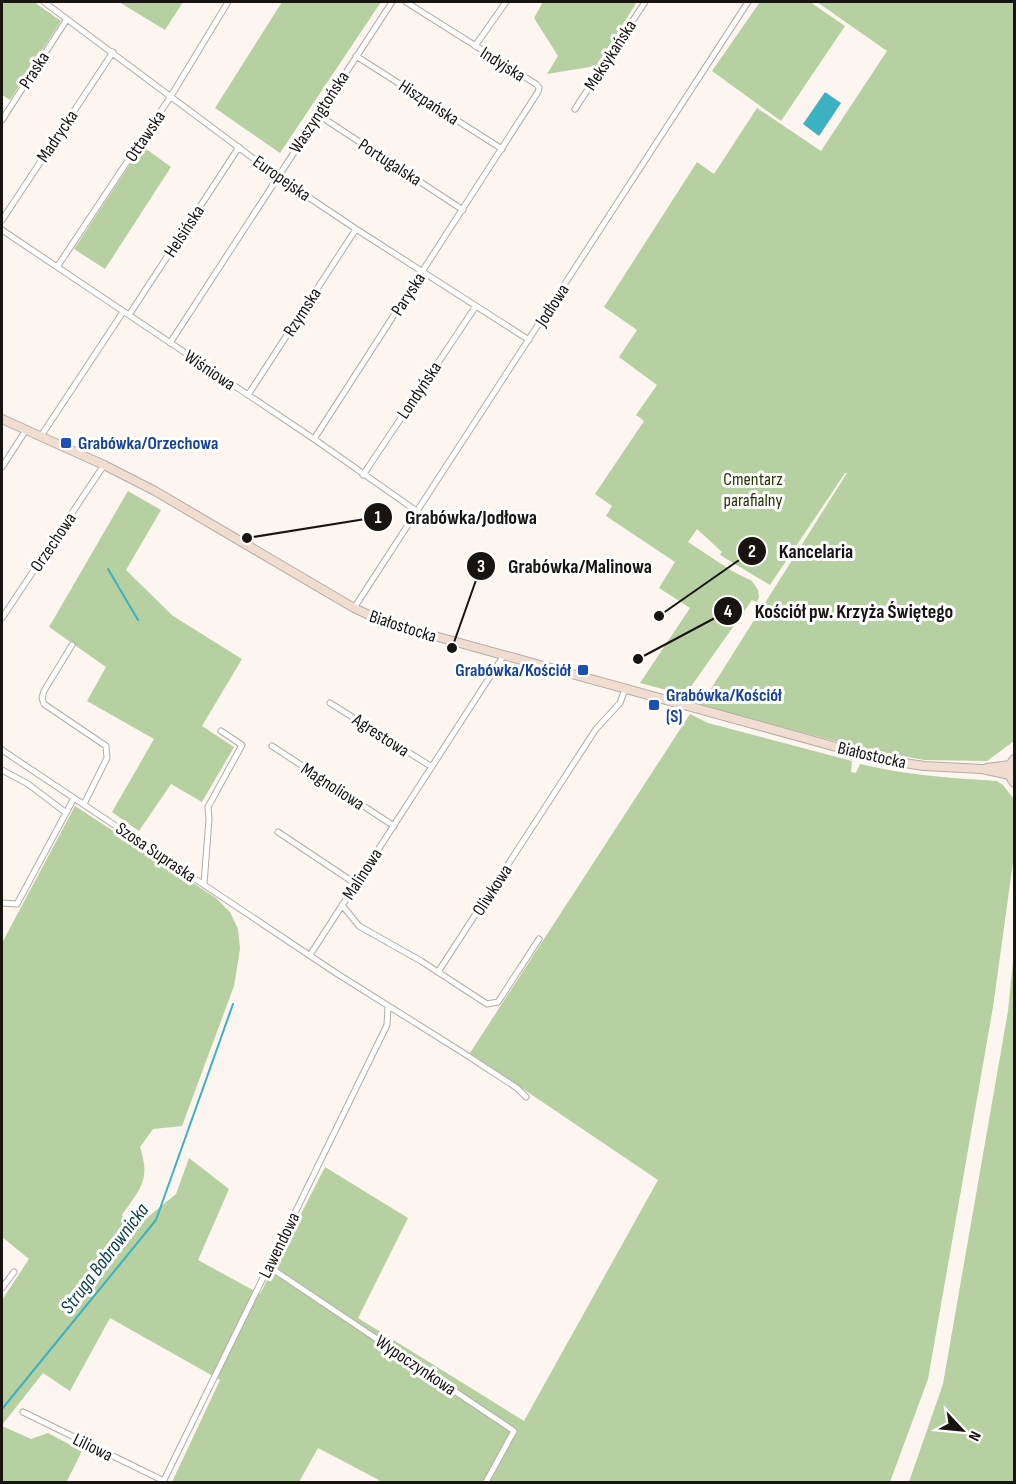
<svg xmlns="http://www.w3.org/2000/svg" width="1016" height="1484" viewBox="0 0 1016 1484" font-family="'Sofia Sans Condensed',sans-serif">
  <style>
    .green { fill: #b6d0a1 }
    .water { fill: #3bb1c1 }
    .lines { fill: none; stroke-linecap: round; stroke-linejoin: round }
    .stream { stroke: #3bb1c1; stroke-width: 2 }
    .street-casing { stroke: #b4aca7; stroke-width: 7 }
    .secondary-casing { stroke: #b4aca7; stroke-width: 10 }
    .street { stroke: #fff; stroke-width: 5 }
    .secondary { stroke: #f1dcd1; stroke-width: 8 }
    .transit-dot { fill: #1a4fb4; stroke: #fff; stroke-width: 2 }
    .labels { text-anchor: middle; stroke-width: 6; stroke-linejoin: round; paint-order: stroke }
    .street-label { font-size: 18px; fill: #171412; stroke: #fff }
    .transit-label { font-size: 18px; font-weight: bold; fill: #164399; stroke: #fff; text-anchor: start }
    .park-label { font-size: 18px; fill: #213804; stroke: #fff }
    .water-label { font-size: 20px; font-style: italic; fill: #0d4149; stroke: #fff }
    .leader { fill: none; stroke: #171412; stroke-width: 2 }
    .callout-dot { fill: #171412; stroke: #fff; stroke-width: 2 }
    .mark-label { font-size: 18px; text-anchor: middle; font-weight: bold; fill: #fff }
    .callout-label { font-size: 20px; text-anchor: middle; font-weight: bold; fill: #171412; stroke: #fff; stroke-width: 6; stroke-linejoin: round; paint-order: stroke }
  </style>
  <rect width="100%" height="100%" fill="#fdf5ef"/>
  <path class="green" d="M2,2H34L61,21L10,100L2,95Z
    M119,2H183L165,30Z
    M282,2H381L280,153L215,108Z
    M543,2H637L596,66L547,74L558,56L534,18Z
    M760,2H810L845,26L781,121L712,71Z
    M817,2H1014V741L987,761L924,760L866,749L700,706L847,473H845L770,585L720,555L722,552L697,529L688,542L732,571L752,581L758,590L759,597L757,602L752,600L685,695L640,683L690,608L659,588L675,562L606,516L612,506L595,494L644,421L636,415L657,385L619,357L637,330L604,307L697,162L714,174L757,108L821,151L887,51Z
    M142,146L171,167L105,269L74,249Z
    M128,491L161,510L126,570L173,616L242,659L202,726L234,747L202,802L171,784L139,831L112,812L154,739L87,701L106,667L49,627Z
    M690,714L708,723L852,761L851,772L856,773L860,764C906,775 950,778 997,781L1003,785L1013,798L1014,855L993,1007L928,1379L890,1482H378L379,1480L318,1448L299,1482H172L220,1380L110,1318L70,1391L43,1373L2,1425V1300L29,1259L2,1237V943L75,806L216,898L230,912L238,929L240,949L234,986L182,1126L153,1129L140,1147C151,1180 140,1189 122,1215L127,1227L148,1217L176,1194L189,1158L229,1189L198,1260L260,1294L325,1167L408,1218L358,1318L524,1421L658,1180L470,1053Z
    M1014,952V1482H909L943,1384L1008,1011Z
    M2,1426L31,1439L48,1433L82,1451L67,1481L68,1482H2Z"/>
  <path class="water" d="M825,92L841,103L819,136L803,124Z"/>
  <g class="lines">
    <path class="stream" d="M108,569L138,620
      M2,1409L156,1220L233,1004"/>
    <defs>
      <path id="street" d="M44,2L277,176L356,229L529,340
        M475,46L506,2
        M356,56L502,149
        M575,109L645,2
        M317,114L463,210
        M2,120L67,19
        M2,220L113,52
        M2,230L314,439L418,512
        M57,267L171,96L228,2
        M129,315L239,147
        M170,343L392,2
        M248,395L356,229
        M41,436L123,312
        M314,439L538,92L539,88L536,84L406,2
        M2,467L26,430
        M363,475L476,306
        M354,608L748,2
        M2,618L104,465
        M72,645L44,691L42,698L44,704L106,746L107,758L84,804
        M330,703L432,767
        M272,746L394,826
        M2,750L336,973L465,1054L517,1088L526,1097
        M2,770L28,784L65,812
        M278,832L356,884
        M204,884L209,819L208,807L242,745L221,731
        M2,903L17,904L74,798
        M342,905L359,926L421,961L487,1004L498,1002L539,939
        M310,955L504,655
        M438,972L596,729L620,703L625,689
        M268,1266L514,1431L486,1482
        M2,1288L14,1272
        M23,1412L164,1481
        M163,1482L387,1025L388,1006"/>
      <path id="secondary" d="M2,419L104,465L155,491L354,608L384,622L858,753L898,762L924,766L982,769L1010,775
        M1014,759C1008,767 1008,775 1014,783
        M987,768L1010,765"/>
    </defs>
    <use href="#street" class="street-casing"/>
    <use href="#secondary" class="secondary-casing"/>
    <use href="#street" class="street"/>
    <use href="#secondary" class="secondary"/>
  </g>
  <g class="transit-dot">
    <rect x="60" y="437" width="12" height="12" rx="3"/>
    <rect x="577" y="664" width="12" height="12" rx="3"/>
    <rect x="648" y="699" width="12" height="12" rx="3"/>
  </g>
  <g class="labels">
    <g class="street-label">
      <text transform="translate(610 55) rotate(-57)" y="6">Meksykańska</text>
      <text transform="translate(503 64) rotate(32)" y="6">Indyjska</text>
      <text transform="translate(34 70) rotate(-57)" y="6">Praska</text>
      <text transform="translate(429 102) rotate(33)" y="6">Hiszpańska</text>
      <text transform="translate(319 112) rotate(-57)" y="6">Waszyngtońska</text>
      <text transform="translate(57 136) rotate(-56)" y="6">Madrycka</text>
      <text transform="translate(145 136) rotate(-56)" y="6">Ottawska</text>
      <text transform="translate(390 162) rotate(33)" y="6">Portugalska</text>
      <text transform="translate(282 178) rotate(35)" y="6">Europejska</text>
      <text transform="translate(184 231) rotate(-57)" y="6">Helsińska</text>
      <text transform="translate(408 294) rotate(-57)" y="6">Paryska</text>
      <text transform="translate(552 305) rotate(-57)" y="6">Jodłowa</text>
      <text transform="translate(302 312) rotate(-57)" y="6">Rzymska</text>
      <text transform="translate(210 370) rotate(34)" y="6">Wiśniowa</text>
      <text transform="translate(419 390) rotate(-56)" y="6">Londyńska</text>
      <text transform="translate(53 542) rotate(-56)" y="6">Orzechowa</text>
      <text transform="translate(403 626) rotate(18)" y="6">Białostocka</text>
      <text transform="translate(381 735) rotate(33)" y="6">Agrestowa</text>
      <text transform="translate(872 755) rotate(13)" y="6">Białostocka</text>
      <text transform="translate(333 786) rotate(33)" y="6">Magnoliowa</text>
      <text transform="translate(156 852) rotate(34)" y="6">Szosa Supraska</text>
      <text transform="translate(362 874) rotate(-57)" y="6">Malinowa</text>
      <text transform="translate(492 890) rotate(-57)" y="6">Oliwkowa</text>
      <text transform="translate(279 1245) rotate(-64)" y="6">Lawendowa</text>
      <text transform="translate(416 1365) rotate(34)" y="6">Wypoczynkowa</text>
      <text transform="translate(93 1447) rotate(26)" y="6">Liliowa</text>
    </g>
    <g class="transit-label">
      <text x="78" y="449">Grabówka/Orzechowa</text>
      <text x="571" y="676" text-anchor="end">Grabówka/Kościół</text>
      <text x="666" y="701">Grabówka/Kościół<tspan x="666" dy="21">(S)</tspan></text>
    </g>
    <g class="park-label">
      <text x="753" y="485">Cmentarz<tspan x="753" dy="21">parafialny</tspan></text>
    </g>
    <g class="water-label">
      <text transform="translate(104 1258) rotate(-53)" y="7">Struga Bobrownicka</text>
    </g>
  </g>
  <path class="leader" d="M247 538L378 517M659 616L752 551M452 648L481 566M638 659L728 611"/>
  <g class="callout-dot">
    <circle cx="247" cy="538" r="6"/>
    <circle cx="659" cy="616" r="6"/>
    <circle cx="452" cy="648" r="6"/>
    <circle cx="638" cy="659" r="6"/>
    <circle cx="378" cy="517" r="15"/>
    <circle cx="752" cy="551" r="15"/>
    <circle cx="481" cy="566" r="15"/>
    <circle cx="728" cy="611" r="15"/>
  </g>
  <g class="mark-label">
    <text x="378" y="523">1</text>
    <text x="752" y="557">2</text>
    <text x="481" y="572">3</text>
    <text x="728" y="617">4</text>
  </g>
  <g class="callout-label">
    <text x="471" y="524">Grabówka/Jodłowa</text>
    <text x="816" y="558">Kancelaria</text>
    <text x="580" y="573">Grabówka/Malinowa</text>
    <text x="854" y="618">Kościół pw. Krzyża Świętego</text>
  </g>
  <rect width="1016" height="1484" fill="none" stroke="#171412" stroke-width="6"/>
  <g transform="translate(962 1430) rotate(116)" stroke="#ffffff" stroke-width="4.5" paint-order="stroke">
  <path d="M0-4.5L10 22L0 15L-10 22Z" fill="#171412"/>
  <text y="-9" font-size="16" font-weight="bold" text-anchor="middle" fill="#171412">N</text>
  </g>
</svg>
